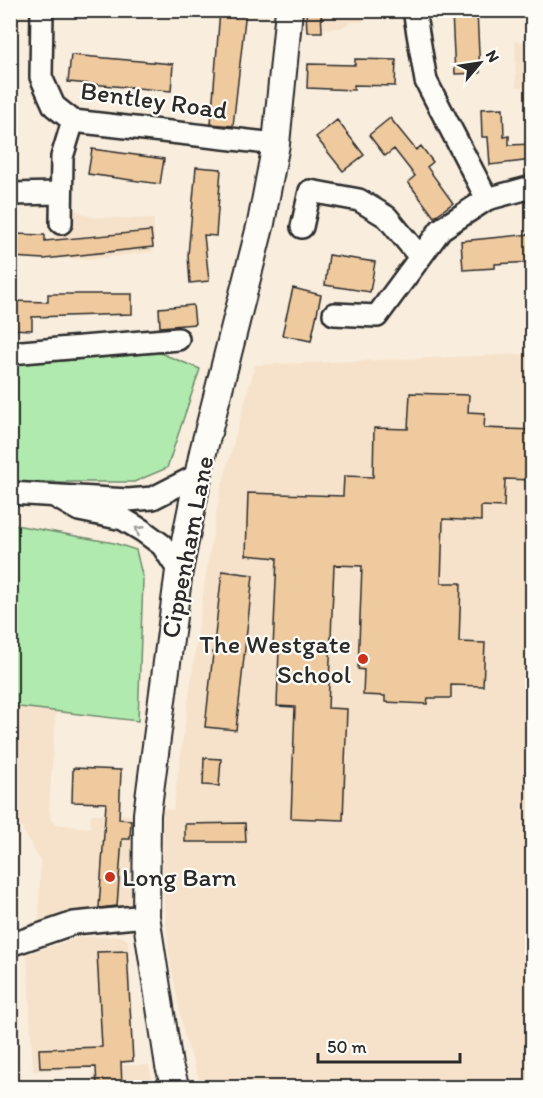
<svg xmlns="http://www.w3.org/2000/svg" width="543" height="1098" viewBox="0 0 543 1098" font-family="Itim,sans-serif">
  <style>
    .built { fill: #f6e2ca }
    .green { fill: #b0eaae; stroke: #6e8a6c; stroke-width: 1.5 }
    .building { fill: #efca9f; stroke: #2b2b2b; stroke-width: 1.5 }
    .lines { fill: none; stroke-linecap: round; stroke-linejoin: round }
    .minor-casing { stroke: #2b2b2b; stroke-width: 26 }
    .tertiary-casing { stroke: #2b2b2b; stroke-width: 30 }
    .minor { stroke: #fdfcf7; stroke-width: 21 }
    .tertiary { stroke: #fdfcf7; stroke-width: 26 }
    .oneway { stroke: #9e9e9b }
    .poi-dot { fill: #c8321e; stroke: #fdfcf7; stroke-width: 2 }
    .labels { text-anchor: middle; stroke-width: 4.5; stroke-linejoin: round; paint-order: stroke }
    .street-label { font-size: 26px; fill: #2b2b2b; stroke: #fdfcf7 }
    .poi-label { font-size: 26px; fill: #2b2b2b; stroke: #fdfcf7; text-anchor: end }
  </style>
  <rect width="100%" height="100%" fill="#f9eddd"/>
  <filter id="ink" filterUnits="userSpaceOnUse"><feTurbulence type="fractalNoise" baseFrequency=".0167" numOctaves="2"/><feDisplacementMap in="SourceGraphic" scale="12" xChannelSelector="R" yChannelSelector="G"/><feConvolveMatrix kernelMatrix="1 2 1 2 8 2 1 2 1" color-interpolation-filters="sRGB"/></filter>
  <g filter="url(#ink)">
    <path class="built" d="M302,11H364L363,22H353L340,28L303,30Z
      M515,41L532,44V87H516Z
      M73,209L91,217L154,219L153,252L92,259L46,258V240L54,239L55,220Z
      M532,354V1087H202L184,1035L169,954L163,891V809L173,810L207,567L220,493L255,365Z
      M11,706L56,710L49,808L51,820L56,824L90,828L91,814L133,815L131,910L39,927L40,860L19,823L20,786L11,785Z
      M122,936L128,941L134,1062H123V1065H149L153,1087H93V1074L99,1073V1068L33,1071L27,954L82,937Z"/>
    <path class="green" d="M160,353L200,369L167,468L134,482H11V365Z
      M10,524L114,543L136,550L143,579L138,721L11,706Z"/>
    <path class="building" d="M220,10H246L233,126L211,124Z
      M306,10H321L322,32H307Z
      M477,12L480,73L455,74L452,13Z
      M71,55L173,64L171,91L68,82Z
      M355,59L396,60L395,86L354,85V90L307,88L308,64L355,65Z
      M503,108L504,137L509,136V145L532,144V160L490,165L488,137H482L481,109Z
      M390,118L416,150L421,146L433,162L427,167L453,203L434,217L408,182L415,176L394,149L385,156L369,135Z
      M337,120L364,155L343,171L316,137Z
      M92,149L164,159L160,184L88,174Z
      M196,167L221,169L216,236L204,235L209,281L190,283L188,255Z
      M151,231L153,247L44,259L12,257L13,234L45,235V241Z
      M532,234V262L495,264V268L463,270L461,241Z
      M329,255L375,262L370,292L325,285Z
      M293,288L321,295L311,341L282,335Z
      M48,294H132V314L32,317V330L10,329V301L48,302Z
      M193,305L195,324L160,327L159,308Z
      M410,393L469,395L468,412L485,413L484,428L532,430V480L505,479L504,507L481,506V521L443,519L441,583H461L459,642L485,643L483,686L451,685V698H428L427,704L385,702V696L363,695L364,670L358,669L362,566L334,565L328,708L347,709L343,820L291,818L295,707L277,706L279,649H273L277,558L246,555L248,493L343,496L344,476L373,477L374,428L408,429Z
      M222,571L253,575L236,730L205,727Z
      M204,758L221,759L219,786L203,785Z
      M73,768L121,770L119,819L131,820L130,839H122L117,906L99,908L106,803L72,802Z
      M245,823L246,842H185V824Z
      M127,951L133,1061L121,1062L122,1088H97L96,1067L40,1068L39,1049L102,1047L97,952Z"/>
    <g class="lines">
      <defs>
        <path id="minor" d="M42,10L41,77L54,106L73,121L276,144
          M414,10L426,81L487,199
          M10,194L60,193
          M61,223L62,157L73,121
          M302,227L310,191L359,200L387,217L420,257
          M334,314L377,316L441,229L487,199L532,187
          M10,353L178,339
          M10,493L128,500L153,498L198,475
          M56,497L79,510L123,519L143,531L162,545L179,571
          M10,945L74,923L146,916"/>
        <path id="tertiary" d="M176,1088L169,1066L146,916L147,814L179,571L203,452L261,223L276,144L289,10"/>
      </defs>
      <use href="#minor" class="minor-casing"/>
      <use href="#tertiary" class="tertiary-casing"/>
      <use href="#minor" class="minor"/>
      <use href="#tertiary" class="tertiary"/>
    </g>
    <defs><path id="oneway-chevron" d="M-2-3.5L2.5 0L-2 3.5" fill="none" stroke-width="1.6" stroke-linecap="round" stroke-linejoin="round" transform="scale(1.5)"/></defs>
    <use class="oneway" href="#oneway-chevron" transform="translate(139 530) rotate(-147)"/>
  </g>
  <g class="poi-dot">
    <circle cx="363" cy="659" r="6"/>
    <circle cx="110" cy="877" r="6"/>
  </g>
  <g class="labels">
    <g class="street-label">
      <text transform="translate(154 100) rotate(8)" y="9">Bentley Road</text>
      <text transform="translate(187 547) rotate(-79)" y="9">Cippenham Lane</text>
    </g>
    <g class="poi-label">
      <text x="351" y="653">The Westgate<tspan x="351" dy="30">School</tspan></text>
      <text x="122" y="886" text-anchor="start">Long Barn</text>
    </g>
  </g>
  <rect width="543" height="1098" fill="none" stroke="#fdfcf7" stroke-width="36"/>
  <rect x="18" y="18" width="507" height="1062" fill="none" stroke="#2b2b2b" stroke-width="2" filter="url(#ink)"/>
  <g transform="translate(480 63) rotate(61)" stroke="#fdfcf7" stroke-width="4.5" paint-order="stroke">
  <path d="M0-4.5L10 22L0 15L-10 22Z" fill="#2b2b2b"/>
  <text y="-9" font-size="16" font-weight="bold" text-anchor="middle" fill="#2b2b2b">N</text>
  </g>
  <path d="M318 1053v9h142v-9" fill="none" stroke="#2b2b2b" stroke-width="3"/>
  <text x="327" y="1053" font-size="18" fill="#2b2b2b" stroke="#fdfcf7" stroke-width="4.5" paint-order="stroke">50 m</text>
</svg>
